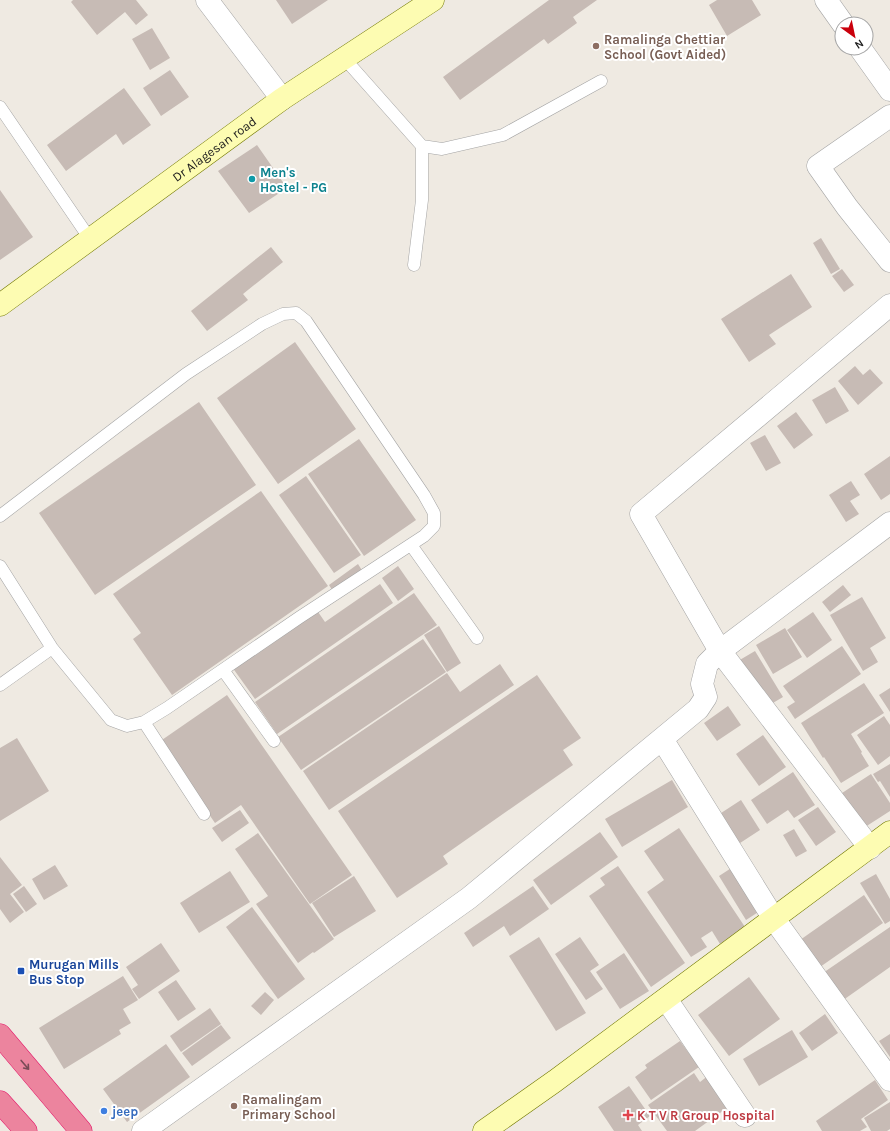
<svg xmlns="http://www.w3.org/2000/svg" width="890" height="1131" viewBox="0 0 890 1131" font-family="Karla,sans-serif">
  <style>
    .building { fill: #c7bbb5 }
    .lines { fill: none; stroke-linecap: round; stroke-linejoin: round }
    .lane-casing { stroke: #a4a4a4; stroke-width: 13 }
    .street-casing { stroke: #a4a4a4; stroke-width: 23 }
    .secondary-casing { stroke: #727800; stroke-width: 23 }
    .highway-casing { stroke: #e3196a; stroke-width: 23 }
    .lane { stroke: #fff; stroke-width: 12 }
    .street { stroke: #fff; stroke-width: 22 }
    .secondary { stroke: #fdfcb2; stroke-width: 22 }
    .highway { stroke: #ec849e; stroke-width: 22 }
    .oneway { stroke: #7a4b57 }
    .education-dot { fill: #8d6e63; stroke: #fff; stroke-width: 1.5 }
    .culture-dot { fill: #0f9aa8; stroke: #fff; stroke-width: 1.5 }
    .transit-dot { fill: #1a4fb4; stroke: #fff; stroke-width: 1.5 }
    .shop-dot { fill: #3f7fe0; stroke: #fff; stroke-width: 1.5 }
    .health-dot { fill: #e0444e; stroke: #fff; stroke-width: 1.5 }
    .labels { text-anchor: middle; stroke-width: 4; stroke-linejoin: round; paint-order: stroke }
    .education-label { font-size: 13px; font-weight: bold; fill: #785e54; stroke: #fff; text-anchor: start }
    .street-label { font-size: 13px; fill: #1d1d1d; stroke: #fff }
    .culture-label { font-size: 13px; font-weight: bold; fill: #0d838f; stroke: #fff; text-anchor: start }
    .transit-label { font-size: 13px; font-weight: bold; fill: #164399; stroke: #fff; text-anchor: start }
    .shop-label { font-size: 13px; font-weight: bold; fill: #366cbe; stroke: #fff; text-anchor: start }
    .health-label { font-size: 13px; font-weight: bold; fill: #be3a42; stroke: #fff; text-anchor: start }
  </style>
  <rect width="100%" height="100%" fill="#efeae2"/>
  <path class="building" d="M73,0H136L148,15L136,25L125,12L97,35L71,2Z
    M276,0H328L292,24Z
    M549,0H597L573,17L577,23L548,44L544,39L460,100L443,77Z
    M717,0H752L761,15L727,36L709,5Z
    M152,28L170,58L150,70L132,39Z
    M170,70L189,97L161,116L143,88Z
    M124,88L151,125L123,145L116,134L66,171L47,145Z
    M257,145L287,188L249,213L218,171Z
    M0,190L33,237L0,260Z
    M821,238L840,269L831,274L813,243Z
    M271,247L283,262L243,294L248,300L207,331L191,311Z
    M842,269L854,285L844,292L832,276Z
    M791,274L812,307L769,335L776,344L749,362L721,319Z
    M295,342L356,429L278,484L217,398Z
    M855,366L863,375L870,369L883,383L858,405L838,381Z
    M835,387L849,411L826,424L812,400Z
    M199,402L256,485L95,595L39,513Z
    M796,412L813,435L794,449L777,426Z
    M765,435L781,463L766,471L750,443Z
    M359,439L416,520L364,556L308,474Z
    M890,456V494L881,500L864,474Z
    M306,476L361,555L334,573L279,495Z
    M851,481L860,495L850,501L859,514L846,522L829,495Z
    M261,491L328,586L172,695L133,639L141,633L113,594Z
    M358,564L363,572L334,593L329,585Z
    M398,566L414,589L398,601L382,578Z
    M380,584L393,603L255,699L232,667L316,609L325,622Z
    M843,585L851,595L830,612L822,602Z
    M414,593L437,625L277,734L255,702Z
    M862,597L886,638L870,648L878,662L863,671L830,615Z
    M813,612L832,640L807,658L787,630Z
    M439,626L461,663L447,672L424,635Z
    M785,628L802,657L773,674L756,645Z
    M423,639L446,672L301,770L278,737Z
    M842,646L861,674L795,719L787,707L795,702L783,686Z
    M755,651L783,697L766,707L738,661Z
    M500,664L514,685L329,810L303,771L447,673L460,692Z
    M537,675L581,738L563,750L573,765L443,856L448,864L397,898L338,811Z
    M864,683L884,713L851,734L862,752L861,753L869,766L841,783L824,757L823,758L801,723Z
    M890,688V712L879,695Z
    M227,695L352,875L310,904L241,805L215,823L159,742Z
    M728,706L741,725L717,741L704,723Z
    M884,716L890,725V756L878,765L857,735Z
    M763,735L786,767L759,786L736,754Z
    M17,738L49,791L0,821V748Z
    M890,764V797L880,781L878,782L873,774Z
    M793,772L815,805L794,818L788,810L767,824L751,800Z
    M871,774L890,803V811L862,829L839,795Z
    M672,780L688,807L622,847L605,819Z
    M741,800L760,830L737,845L718,815Z
    M818,807L836,832L816,846L798,820Z
    M240,810L249,823L222,842L212,828Z
    M679,828L745,927L720,944L712,931L701,938L707,947L691,957L647,892L664,880L644,851Z
    M794,829L807,851L796,857L783,835Z
    M600,832L618,857L551,905L533,880Z
    M258,833L334,939L314,953L313,952L298,963L256,904L268,896L235,849Z
    M0,857L22,885L10,894L24,912L10,923L0,909Z
    M55,865L68,886L44,900L32,879Z
    M736,865L763,909L746,920L719,876Z
    M618,866L685,963L651,987L589,896L605,885L600,878Z
    M230,871L250,902L199,933L180,903Z
    M876,874L890,899V921L885,924L860,883Z
    M354,876L376,911L334,937L312,903Z
    M24,886L37,904L26,912L13,894Z
    M533,886L549,909L510,936L504,926L473,947L464,933Z
    M864,895L883,923L820,967L800,940Z
    M252,907L305,979L278,999L226,927Z
    M890,927V967L839,1003L820,975Z
    M539,937L586,1013L556,1031L509,956Z
    M580,937L599,965L590,971L603,989L586,1000L555,954Z
    M161,943L180,971L139,999L132,989L138,985L126,967Z
    M624,953L649,991L620,1009L596,972Z
    M123,976L138,1000L123,1009L131,1023L119,1030L121,1034L64,1069L39,1028Z
    M749,977L780,1019L729,1056L698,1015Z
    M176,980L196,1009L178,1021L158,992Z
    M265,992L274,1000L261,1015L251,1006Z
    M210,1008L221,1024L181,1052L170,1036Z
    M825,1014L838,1033L812,1051L799,1033Z
    M221,1025L231,1038L192,1066L182,1053Z
    M792,1030L808,1057L759,1086L743,1059Z
    M890,1034V1057L879,1041Z
    M680,1041L699,1067L651,1100L635,1077L647,1068L645,1065Z
    M166,1044L190,1077L127,1122L103,1089Z
    M694,1073L700,1082L709,1075L731,1105L695,1131H667L648,1105Z
    M875,1080L888,1100L861,1119L867,1127L860,1131H822L816,1121Z
    M629,1086L650,1116L638,1125L642,1131H614L598,1107Z
    M890,1102V1129L887,1131H871L864,1118Z"/>
  <g class="lines">
    <defs>
      <path id="lane" d="M344,58L422,146L442,149L503,135L601,81
        M0,107L90,239
        M414,265L422,200V146
        M0,516L186,374L262,324L283,314L296,313L306,321L424,495L434,513V526L424,536L300,617L167,708L144,722L127,726L111,720L52,648L0,566
        M411,545L477,638
        M223,670L274,741
        M0,685L52,648
        M144,722L204,814"/>
      <path id="street" d="M207,0L282,99
        M826,0L843,24
        M860,48L890,90
        M890,116L818,166L847,207L890,261
        M662,739L774,919L890,1080
        M870,848L720,651L641,514L890,305
        M666,999L745,1116
        M143,1131L469,898L698,709L706,697L702,684L707,664L720,651L890,523"/>
      <g id="secondary">
        <path id="s1" d="M0,305L282,99L433,0"/>
        <path d="M484,1131L555,1081L890,832"/>
      </g>
      <path id="highway" d="M0,1035L81,1131
        M0,1102L26,1131"/>
    </defs>
    <use href="#lane" class="lane-casing"/>
    <use href="#street" class="street-casing"/>
    <use href="#secondary" class="secondary-casing"/>
    <use href="#highway" class="highway-casing"/>
    <use href="#lane" class="lane"/>
    <use href="#street" class="street"/>
    <use href="#secondary" class="secondary"/>
    <use href="#highway" class="highway"/>
  </g>
  <defs><path id="oneway-shaft" d="M-6 0H5M1.5-3L5.5 0L1.5 3" fill="none" stroke-width="1.6" stroke-linecap="round" stroke-linejoin="round"/></defs>
  <use class="oneway" href="#oneway-shaft" transform="translate(25 1065) rotate(50)"/>
  <g class="education-dot">
    <circle cx="596" cy="46" r="4"/>
    <circle cx="234" cy="1106" r="4"/>
  </g>
  <circle class="culture-dot" cx="252" cy="179" r="4"/>
  <rect class="transit-dot" x="17" y="967" width="8" height="8" rx="2"/>
  <circle class="shop-dot" cx="104" cy="1111" r="4"/>
  <path class="health-dot" d="M626 1109h4v4h4v4h-4v4h-4v-4h-4v-4h4z"/>
  <g class="labels">
    <g class="education-label">
      <text x="604" y="44">Ramalinga Chettiar<tspan x="604" dy="15">School (Govt Aided)</tspan></text>
      <text x="242" y="1104">Ramalingam<tspan x="242" dy="15">Primary School</tspan></text>
    </g>
    <g class="street-label">
      <text dy="5" stroke="none"><textPath href="#s1" startOffset="265">Dr Alagesan road</textPath></text>
    </g>
    <g class="culture-label">
      <text x="260" y="177">Men's<tspan x="260" dy="15">Hostel - PG</tspan></text>
    </g>
    <g class="transit-label">
      <text x="29" y="969">Murugan Mills<tspan x="29" dy="15">Bus Stop</tspan></text>
    </g>
    <g class="shop-label">
      <text x="112" y="1116">jeep</text>
    </g>
    <g class="health-label">
      <text x="637" y="1120">K T V R Group Hospital</text>
    </g>
  </g>
  <g transform="translate(854 36) rotate(147)"><circle r="19" fill="#ffffff" stroke="#a5a5a5"/>
  <path d="M0-3L7 15L0 10L-7 15Z" fill="#ca000c"/>
  <text y="-6" font-size="11" font-weight="bold" text-anchor="middle" fill="#1d1d1d">N</text>
  </g>
</svg>
